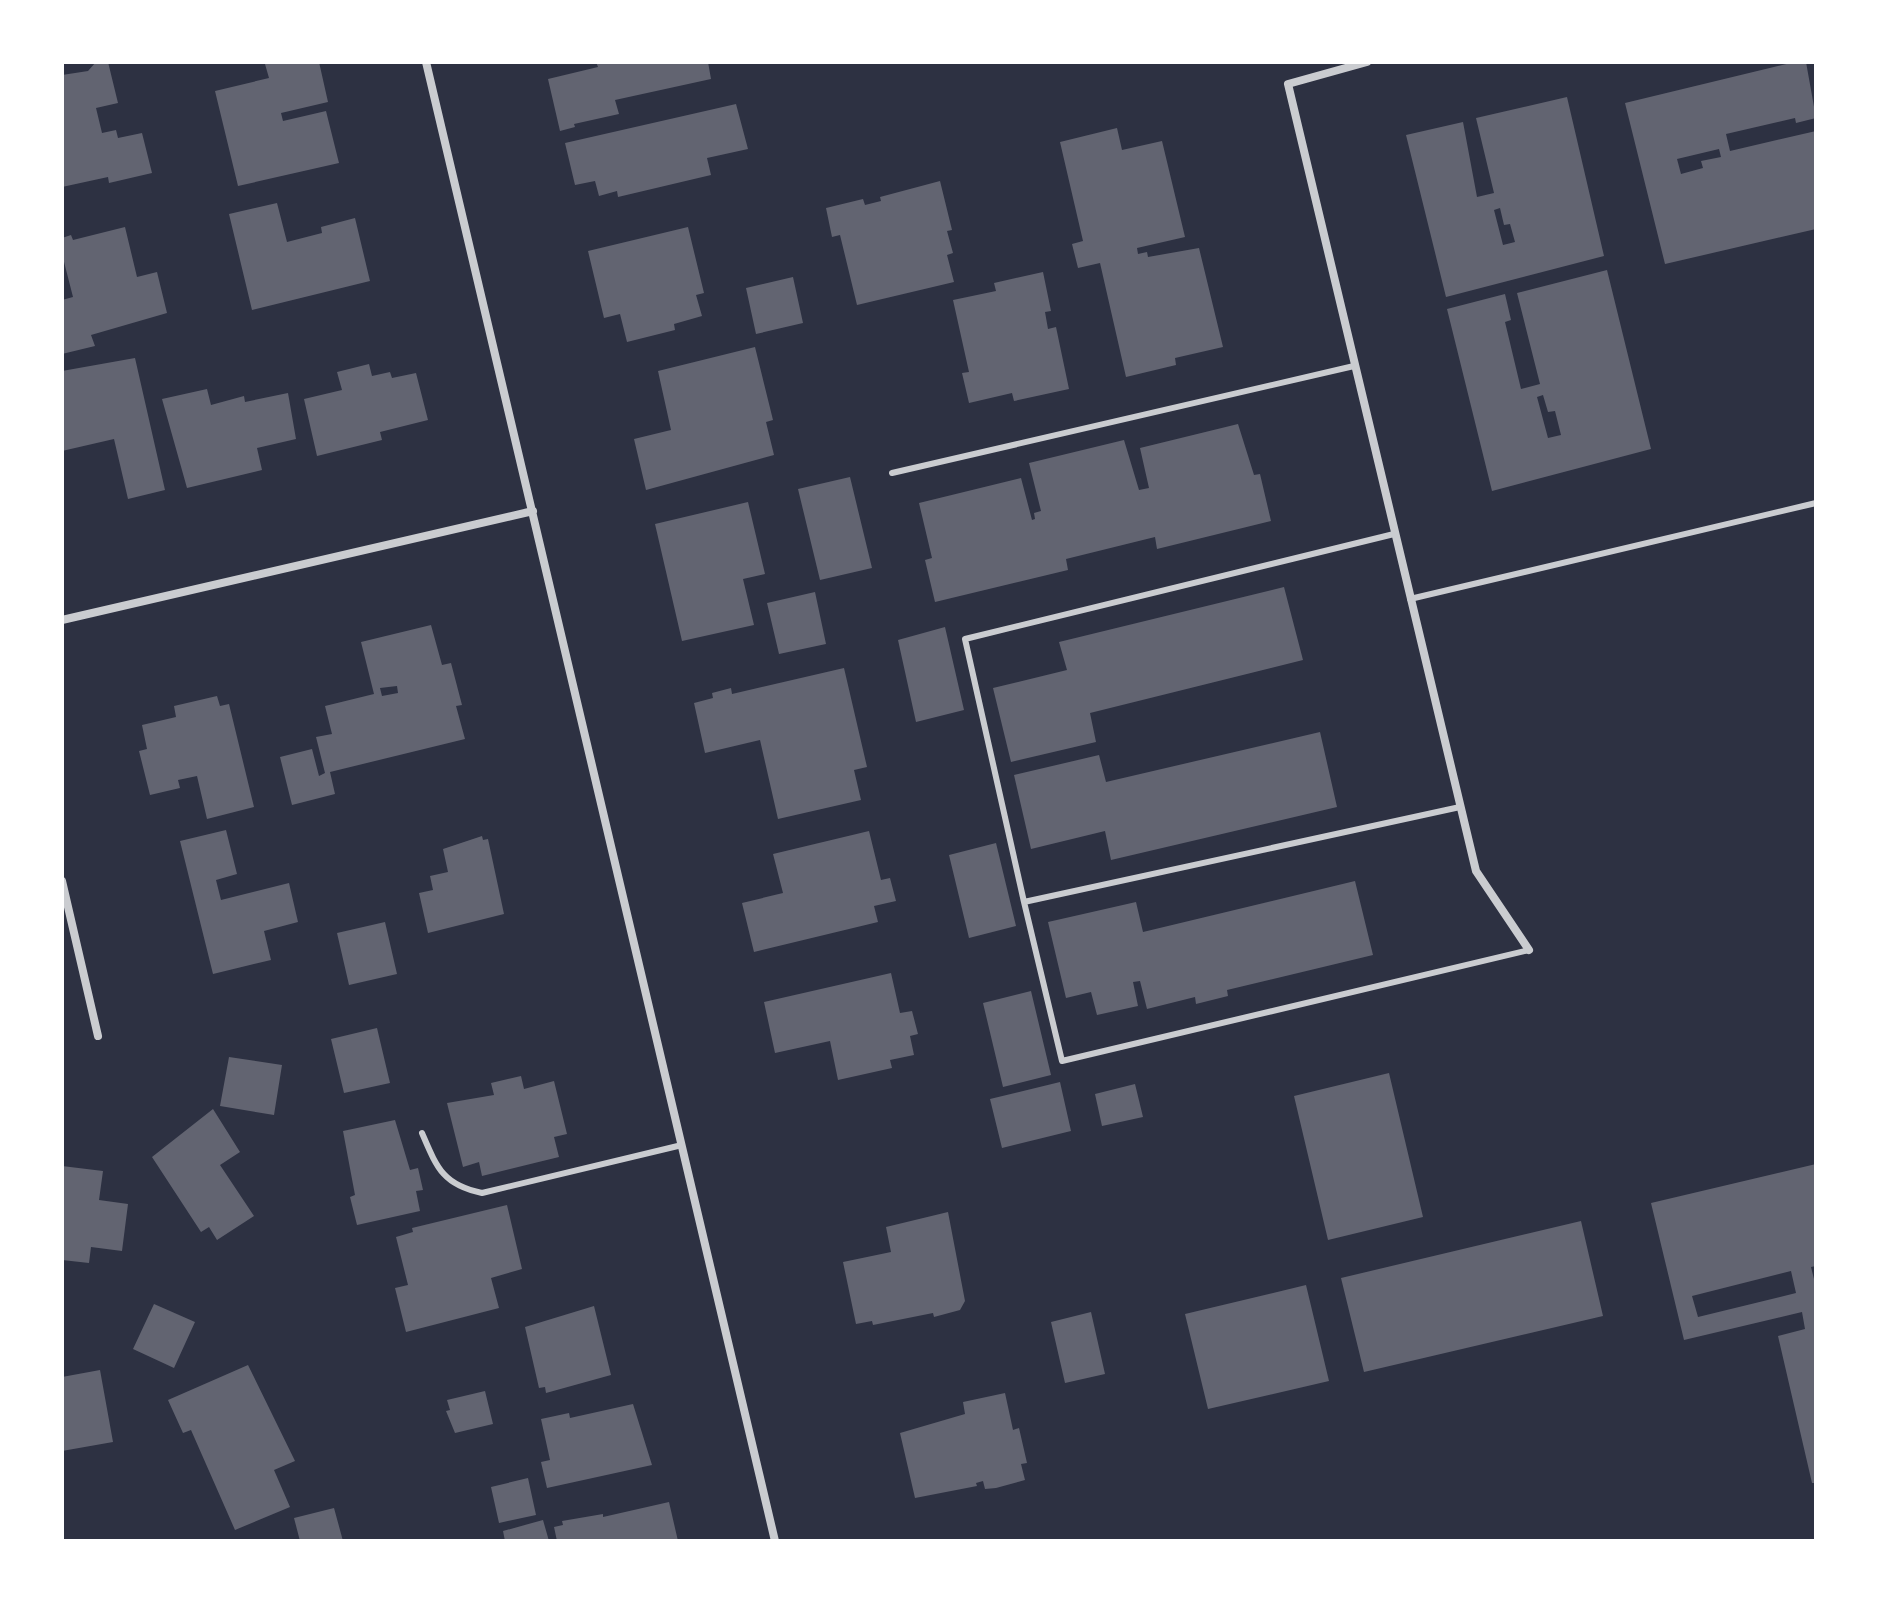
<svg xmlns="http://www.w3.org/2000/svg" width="1878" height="1603" viewBox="0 0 1878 1603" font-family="Manrope,sans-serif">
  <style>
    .building { fill: #626471; fill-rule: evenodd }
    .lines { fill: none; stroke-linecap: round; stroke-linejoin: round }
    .service { stroke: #caccd0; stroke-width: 6 }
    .minor { stroke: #caccd0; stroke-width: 8 }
  </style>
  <rect width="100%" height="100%" fill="#2d3142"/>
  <path class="building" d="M96,62H108L118,103L96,108L102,133L116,130L118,138L142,133L152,173L109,183L108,177L62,187V75L88,71Z
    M274,62H319L328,102L281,113L283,121L326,111L339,163L238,186L215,91L269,78L265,64Z
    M596,62H708L711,79L615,100L619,114L574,124L575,127L560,131L548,79L598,67Z
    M1795,62H1806L1816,118L1796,123L1795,118L1726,134L1730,151L1816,131V229L1665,264L1625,103ZM1719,149L1721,157L1701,161L1703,168L1681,174L1677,159Z
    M1567,97L1604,256L1446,297L1406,135L1463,122L1477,197L1494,193L1476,118ZM1500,208L1504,225L1510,224L1515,242L1503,245L1494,210Z
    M736,104L748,149L707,158L711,175L618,197L617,191L599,196L595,181L575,185L565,143Z
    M1117,128L1122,150L1162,141L1185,237L1137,248L1138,254L1147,252L1148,257L1199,248L1223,347L1175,358L1176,365L1126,377L1100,263L1078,268L1072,244L1083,241L1060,142Z
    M940,181L952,230L947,231L953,253L947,255L954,282L857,305L840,235L832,237L826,208L863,199L865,205L881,201L880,197Z
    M277,203L287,242L322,233L321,227L355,218L370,281L252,310L229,214Z
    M125,227L137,277L157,272L167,313L91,335L95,346L62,354V300L73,297L62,254V238L71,235L73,240Z
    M688,227L704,293L696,295L702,316L674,324L675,330L627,342L620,314L604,318L588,251Z
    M1607,270L1651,449L1492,491L1447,309L1505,294L1511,320L1505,322L1521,389L1540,384L1517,293ZM1543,395L1548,412L1555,411L1561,435L1548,438L1537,397Z
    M1043,272L1051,311L1045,312L1048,329L1056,327L1069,389L1014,401L1012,393L969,403L962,373L969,372L953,300L996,291L994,283Z
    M793,277L803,323L756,334L746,288Z
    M755,347L773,420L766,422L774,455L646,490L634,439L671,430L658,371Z
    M135,358L165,490L128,499L114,439L62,451V371Z
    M369,364L372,376L390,372L392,378L416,373L428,420L380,432L382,440L317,456L304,399L342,390L337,372Z
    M207,389L211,405L244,396L245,402L288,393L296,439L257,448L262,470L187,488L162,399Z
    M1238,424L1254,475L1260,474L1271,521L1157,549L1155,537L1066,559L1068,570L935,602L925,560L932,558L919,503L1021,478L1032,520L1035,519L1034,513L1041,511L1029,463L1124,440L1139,490L1149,488L1140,448Z
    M850,477L872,568L820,580L798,489Z
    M748,502L765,574L743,579L754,625L682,641L655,524Z
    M1284,587L1303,660L1090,713L1096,742L1011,762L993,688L1067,670L1059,642Z
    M815,592L826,644L779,654L767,603Z
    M431,625L442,665L451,663L462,705L456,706L465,739L330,772L335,794L292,805L280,757L312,749L319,776L325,773L316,737L332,734L325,706L374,694L361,642ZM397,686L398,693L382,696L380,688Z
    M945,627L964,710L916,722L898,640Z
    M844,668L867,767L854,770L861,800L778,819L760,740L705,753L694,703L713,698L712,693L731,688L732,694Z
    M217,696L220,706L229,704L254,807L207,819L197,776L178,780L180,788L150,795L139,751L147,749L142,725L176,717L174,706Z
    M1320,732L1337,807L1111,860L1105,831L1031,849L1014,775L1099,755L1106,782Z
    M226,830L237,874L216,880L221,900L289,883L298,922L264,931L271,960L213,974L180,841Z
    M869,831L881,880L890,878L896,901L874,906L878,922L754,952L742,903L783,893L773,854Z
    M482,836L483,840L488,839L504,914L428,933L419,893L433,890L430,876L448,872L443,849Z
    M996,843L1016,926L969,938L949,855Z
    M1355,881L1373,955L1227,990L1228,996L1196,1004L1195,997L1147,1009L1140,981L1133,982L1138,1006L1097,1015L1091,992L1066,998L1048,922L1136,902L1143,932Z
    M385,922L397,974L349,985L337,933Z
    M891,973L900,1013L912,1011L918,1034L910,1036L914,1055L890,1060L892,1068L838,1080L830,1041L775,1053L764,1002Z
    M1031,991L1051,1075L1003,1087L983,1003Z
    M377,1028L390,1083L344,1093L331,1039Z
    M229,1057L282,1065L274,1115L220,1106Z
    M1389,1073L1423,1217L1328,1240L1294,1096Z
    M521,1076L524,1089L554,1081L567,1134L554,1137L559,1157L482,1176L479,1162L463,1167L447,1103L494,1095L491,1083Z
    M1060,1082L1071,1131L1002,1148L990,1099Z
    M1135,1084L1143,1117L1102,1126L1095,1094Z
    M213,1109L240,1152L220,1165L254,1216L217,1240L209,1227L201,1232L152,1157Z
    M395,1120L410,1170L418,1168L423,1190L416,1191L420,1211L357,1225L350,1197L355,1195L343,1131Z
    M1816,1164V1266L1811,1267L1816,1287V1483H1812L1778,1336L1805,1329L1802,1312L1684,1340L1651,1203ZM1791,1271L1796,1293L1698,1317L1692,1296Z
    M62,1166L103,1171L99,1200L128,1204L122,1251L91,1247L89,1263L62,1260Z
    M507,1205L522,1269L491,1278L499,1308L406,1332L395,1288L408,1285L396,1237L413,1232L412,1228Z
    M948,1212L965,1301L960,1310L934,1317L933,1313L873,1325L872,1321L856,1324L843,1262L891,1252L886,1227Z
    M1581,1221L1603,1316L1364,1372L1341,1278Z
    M1306,1285L1329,1381L1208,1409L1185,1314Z
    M154,1304L195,1322L174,1368L133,1349Z
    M594,1306L611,1375L546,1393L545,1387L539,1388L525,1327Z
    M1091,1312L1105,1374L1065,1383L1051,1322Z
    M248,1365L295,1461L274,1470L290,1507L235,1530L191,1430L183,1433L168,1400Z
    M100,1370L113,1442L62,1451V1377Z
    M485,1391L493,1424L455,1433L446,1411L450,1410L447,1400Z
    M1005,1393L1013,1430L1019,1428L1027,1463L1021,1464L1025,1480L996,1488L985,1489L983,1481L976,1483L977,1486L915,1498L900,1433L965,1414L963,1402Z
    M633,1404L652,1465L547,1488L541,1462L550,1460L541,1419L569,1413L570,1418Z
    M528,1478L536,1515L499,1523L491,1487Z
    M669,1502L678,1541H557L554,1527L563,1525L562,1521L603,1514V1517Z
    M334,1508L343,1541H300L294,1518Z
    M543,1520L549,1541H505L503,1531Z"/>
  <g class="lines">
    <path class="service" d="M892,473L1354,366
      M1394,534L965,639L1024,902L1460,807
      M1410,599L1816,503
      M1024,902L1062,1061L1529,950
      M422,1133C437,1168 443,1185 482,1193L682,1145"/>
    <path class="minor" d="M426,62L775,1541
      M1367,62L1288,84L1476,871L1529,950
      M62,620L533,511
      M62,881L98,1036"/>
  </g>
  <rect width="1878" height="1603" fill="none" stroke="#ffffff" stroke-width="128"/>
</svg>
